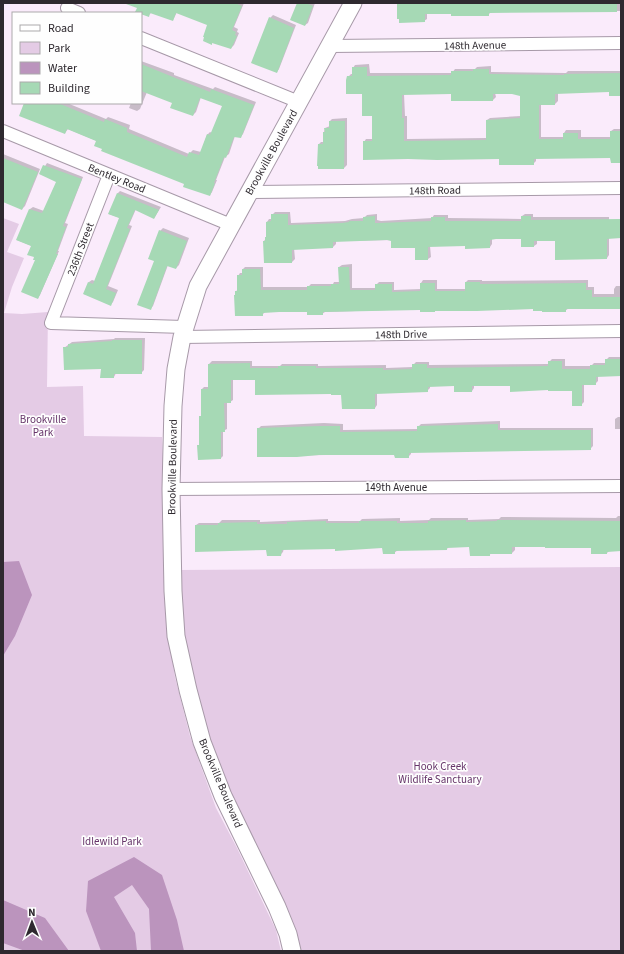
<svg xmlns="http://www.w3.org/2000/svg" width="624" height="954" viewBox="0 0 624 954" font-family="'Source Sans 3',sans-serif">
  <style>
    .green { fill: #e4cbe5 }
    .water { fill: #bb94bd }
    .shadow { fill: #0003; fill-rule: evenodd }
    .building { fill: #a6d9b5; fill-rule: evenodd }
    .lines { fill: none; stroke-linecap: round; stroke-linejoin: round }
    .street-casing { stroke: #a799a8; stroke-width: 14 }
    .secondary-casing { stroke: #a799a8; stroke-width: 19 }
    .street { stroke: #fff; stroke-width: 12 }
    .secondary { stroke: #fff; stroke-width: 17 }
    .labels { text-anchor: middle; stroke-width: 3.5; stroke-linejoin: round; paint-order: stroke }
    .street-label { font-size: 11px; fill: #2e292f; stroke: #fefefe }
    .park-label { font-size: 11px; fill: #663469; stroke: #fefefe }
  </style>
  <rect width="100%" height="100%" fill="#faebfb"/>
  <path class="green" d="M3,218L19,224L7,252L24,258L12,287L4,313L22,314L48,312L47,387L83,386L84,436L162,437L169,639L175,677L190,736L216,808L237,848L276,930L281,951H3Z
    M621,567V951H301L295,927L283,901L257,849L225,780L201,713L185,641L179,570Z"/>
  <path class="water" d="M19,561L32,595L15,636L3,656V562Z
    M134,857L162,875L177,920L184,951H151L149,909L132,885L114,897L135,933L137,951H101L86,911L88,881Z
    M3,900L45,918L69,951H25L3,943Z"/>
  <path class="shadow" d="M128,3H244L234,27L238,29L237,32L239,33L234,45L231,48L208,24L177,12L173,20L152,12L148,16L138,7Z
    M296,3H315L308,23L305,25L298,4Z
    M398,3H621V11L491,12L488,15L427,13V19L424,21Z
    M273,15L296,25L279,69L277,72L270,18Z
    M141,61L174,73V75L213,89L215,87L256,102L243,134L240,137L235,136L229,154L225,157L216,180H217L212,192L210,195L185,183L104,149L97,141L68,129L65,133L26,103H67L106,119L108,117L130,125L129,129L189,154L193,150L201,152L207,135L210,132L212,133L223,106L201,97L196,112L193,115L173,102L147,92L140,109L137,111L129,108L131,103H141Z
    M369,64L370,73H452L455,69H475L477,67L491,66V72L566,73L568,71H621V95L610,91L558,92V101L555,104H541V137H564V133L566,130H581V137H611V131L614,129H621V162L611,157L536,158V161L533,164L500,158L364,142L366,139H373V115L363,93L348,77L351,74H353V68L355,65ZM452,93L493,100L496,97L495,93H512L521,95V116L490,118L487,120V138L407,139V116H405L404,94Z
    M347,118V165L344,168H319V144L321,142H324V132L325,128L330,126V121L332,119Z
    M3,154L40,169L25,206L22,209L5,201L3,203Z
    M47,163L83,177L65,223L68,224L58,251H59L40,295L38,298L36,260L32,246L17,240L30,209L33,207L44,211L57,181L40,174Z
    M120,191L161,207L154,218L136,209L129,225L132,226L108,286L118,290L113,302L111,304L84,294L89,282L92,280L95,281L120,218L109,214L118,193Z
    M275,212H290L291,223L345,221L352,219L364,218L367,215L377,214V220L381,221L432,218L434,215H448V218L522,219V216L525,214H533V217H609V255L607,258L556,240H537V244L534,246L522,238H492V244L490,247L466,245L430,246L431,257L428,259H416V247L392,240L336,241V244L333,247L294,248L295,259L292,262L264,241L267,237V222L269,219H272V215Z
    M163,228L189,238L179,265L176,268L168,265L153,306L150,309L155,260L160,231Z
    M352,264V288H376V285L379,282H394V290L421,289V283L423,280H437V289H466V282L468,280H482V281L588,280V287H594V294H614V289L616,286H621V308H569L565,311L534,308L421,309L325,312L322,314L308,311L265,312L262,315L236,291L238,290V276L240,273H243V269L245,267H263V287H308L311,284H333L334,282H340L339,267L342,265Z
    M115,338H145L144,370L141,373H116L114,377L102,368L64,348L72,342L114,339Z
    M609,357H621V455L620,429H615V419L618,417H620V375L598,376V381L595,384H584V402L581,405L573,390L511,385H474V388L472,391L455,385L430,386V388L427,391L377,393V405L375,408L342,394L256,379H233V400L230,402H227V429L223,431V456L221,458L200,444V417L202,415V389L204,387H209V364L212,361H252V366H280L282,364H318V366L386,365V368L413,367V365L416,362H429V365L549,364V362L552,359H565V366H591L594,363H606V360Z
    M500,421V428H593V446L590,449L411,452V454L408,457L394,454L258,456V429L261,426L324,423L343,424V430L418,429V427L421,424Z
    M618,516H621V551H609L607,553L592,547L515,546V550L512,553H492L489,555L470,546H449L447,549L398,550L394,553L383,547L284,548L283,552L280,555L267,549L196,525L199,523H219L222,520H260V522L328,519V521H360L362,519L400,518V521L429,520L431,518H468V520L499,519L501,517L616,518Z"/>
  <path class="building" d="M126,3H235L242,6L232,30L236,32L235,35L237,36L231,49L212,43V45L203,41L204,37H203L207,25L176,13L173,21L150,13L149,17L135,12L137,8L126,4Z
    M297,3H306L313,6L305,26L290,20Z
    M397,3H617V12L489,13V16H451V14H425V22L399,23V19H397Z
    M269,17L294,28L277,73L251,63Z
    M141,64L210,92L211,89L254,105L241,138L234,137L226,158L224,157L214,183H215L210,196L183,187L184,184L101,151L102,149L94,146L96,141L67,129L65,134L19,116L24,103H58L104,122L105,119L127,128V132L187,157L189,152L199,155L207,134L210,135L222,106L200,98L193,116L170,108L172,103L141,91Z
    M352,67H367V76L451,75V71H473V69H489V74L564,75V74L621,73V96H609V92L555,94V105H539V139H563V133H578V139H610V131H621V163H611L610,158L534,159V165H499V159L437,160L408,159L363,160V141H372V116H362V94H346V80L347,76H352ZM451,94V101H493V94H512L520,96V118L486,120V140L404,141V118H402V95Z
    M329,121H345L344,169H318V166H317L318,144H323V132H325L324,128H329Z
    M3,158L38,172L22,210L3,202Z
    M43,165L82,179L63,226L66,227L56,254H58L38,299L21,292L35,260H33L34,257L27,255L31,246L16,240L29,209L42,213L56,182L39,174Z
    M117,193L159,210L154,219L135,210L127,228L130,229L106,289L116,293L111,306L83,294L88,282L93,284L119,218L108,214Z
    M271,214H288V225L342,223L349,222V221H363V217L375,216V223H378L431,221V217H445V221H521V216H531V220L621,219V238L607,239V259L555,260V241H534V247H521V239H496L490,240V248L465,249V246L428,247V260H415V248H391V241L387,240L333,242V248L292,250V263H264L263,241H265V237H266V222L271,221Z
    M159,230L187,241L176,269L167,266L151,310L137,305L154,261L148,259Z
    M338,267H349L350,290H375V284H392V292L420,291V283H435V291H465V282H480V284L586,283V290H592V297H621V309H566V312H542V311H533V309L477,311H435V312H420V310L323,312V315H307V312H279L263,313V316H235L234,295H235V291H237V275H242V269H260L261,290H307V286H331V284H339Z
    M112,340H142V374H114V378H100L101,369L64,370L63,347H68V344L112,341Z
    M605,359H621V376L596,377V385H582V406H572V391H548V390L510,392V386H472V392H454V386L428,387V392L375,394V409H342L341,395H331V394L255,395V380H231V403H224L225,432H221V459L198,460L197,445H199V416H201V389H208V364L250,363V368H278V366H316V368H383V370L412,369V364H427V368L548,366V361H562V369H590V365H605Z
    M498,424V430H591V450L409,453V458H395L394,455H319L297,457H257V428L320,426H340V432L417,431V426Z
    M466,520V522L497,521V520L621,521V551L607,552V554H591V548H545V547H512V554H490V556H470L469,547L447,548V550L395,551V554H383L382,548L335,551V549L282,550L281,556H267L266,550L195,552V525H218V523L257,522V524H287V522L326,521V523H359V521H397V523H428V521Z"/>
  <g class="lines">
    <defs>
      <path id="street" d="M67,8L79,13
        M141,38L299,102
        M330,46L621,43
        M3,131L231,225
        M109,175L51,323L184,327
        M249,192L621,188
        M182,337L621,331
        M171,489L621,486"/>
      <path id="secondary" d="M292,951L288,934L277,907L223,796L202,742L188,690L176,636L173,591L171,489L173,406L176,369L182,337L198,286L353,3"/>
    </defs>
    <use href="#street" class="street-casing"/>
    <use href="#secondary" class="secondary-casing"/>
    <use href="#street" class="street"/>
    <use href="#secondary" class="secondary"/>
  </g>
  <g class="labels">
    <g class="street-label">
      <text transform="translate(475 45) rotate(-1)" y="4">148th Avenue</text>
      <text transform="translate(271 152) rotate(-61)" y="4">Brookville Boulevard</text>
      <text transform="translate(117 178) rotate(22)" y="4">Bentley Road</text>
      <text transform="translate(435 190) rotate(-1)" y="4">148th Road</text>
      <text transform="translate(80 249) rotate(-69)" y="4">236th Street</text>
      <text transform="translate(401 334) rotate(-1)" y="4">148th Drive</text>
      <text transform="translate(172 467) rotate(-89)" y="4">Brookville Boulevard</text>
      <text x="396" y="491">149th Avenue</text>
      <text transform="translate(221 783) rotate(67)" y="4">Brookville Boulevard</text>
    </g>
    <g class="park-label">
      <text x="43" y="423">Brookville<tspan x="43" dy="13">Park</tspan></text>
      <text x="440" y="770">Hook Creek<tspan x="440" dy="13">Wildlife Sanctuary</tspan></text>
      <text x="112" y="845">Idlewild Park</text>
    </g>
  </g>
  <rect width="624" height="954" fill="none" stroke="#2e292f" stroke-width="8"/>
  <rect x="12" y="12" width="130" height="92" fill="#fefefe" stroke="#aba9ab"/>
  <rect x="20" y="25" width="20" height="6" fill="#ffffff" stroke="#aba9ab"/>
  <text x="48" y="32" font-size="12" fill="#2e292f">Road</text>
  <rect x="20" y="42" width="20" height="12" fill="#e4cbe5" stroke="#aba9ab"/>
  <text x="48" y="52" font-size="12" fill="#2e292f">Park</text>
  <rect x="20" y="62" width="20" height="12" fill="#bb94bd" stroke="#aba9ab"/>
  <text x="48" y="72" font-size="12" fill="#2e292f">Water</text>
  <rect x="20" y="82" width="20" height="12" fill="#a6d9b5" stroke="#aba9ab"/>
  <text x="48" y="92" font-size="12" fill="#2e292f">Building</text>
  <g transform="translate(32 922) rotate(359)" stroke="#fefefe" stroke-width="3" paint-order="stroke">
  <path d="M0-3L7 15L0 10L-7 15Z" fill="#2e292f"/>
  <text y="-6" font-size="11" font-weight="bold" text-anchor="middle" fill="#2e292f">N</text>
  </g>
</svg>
